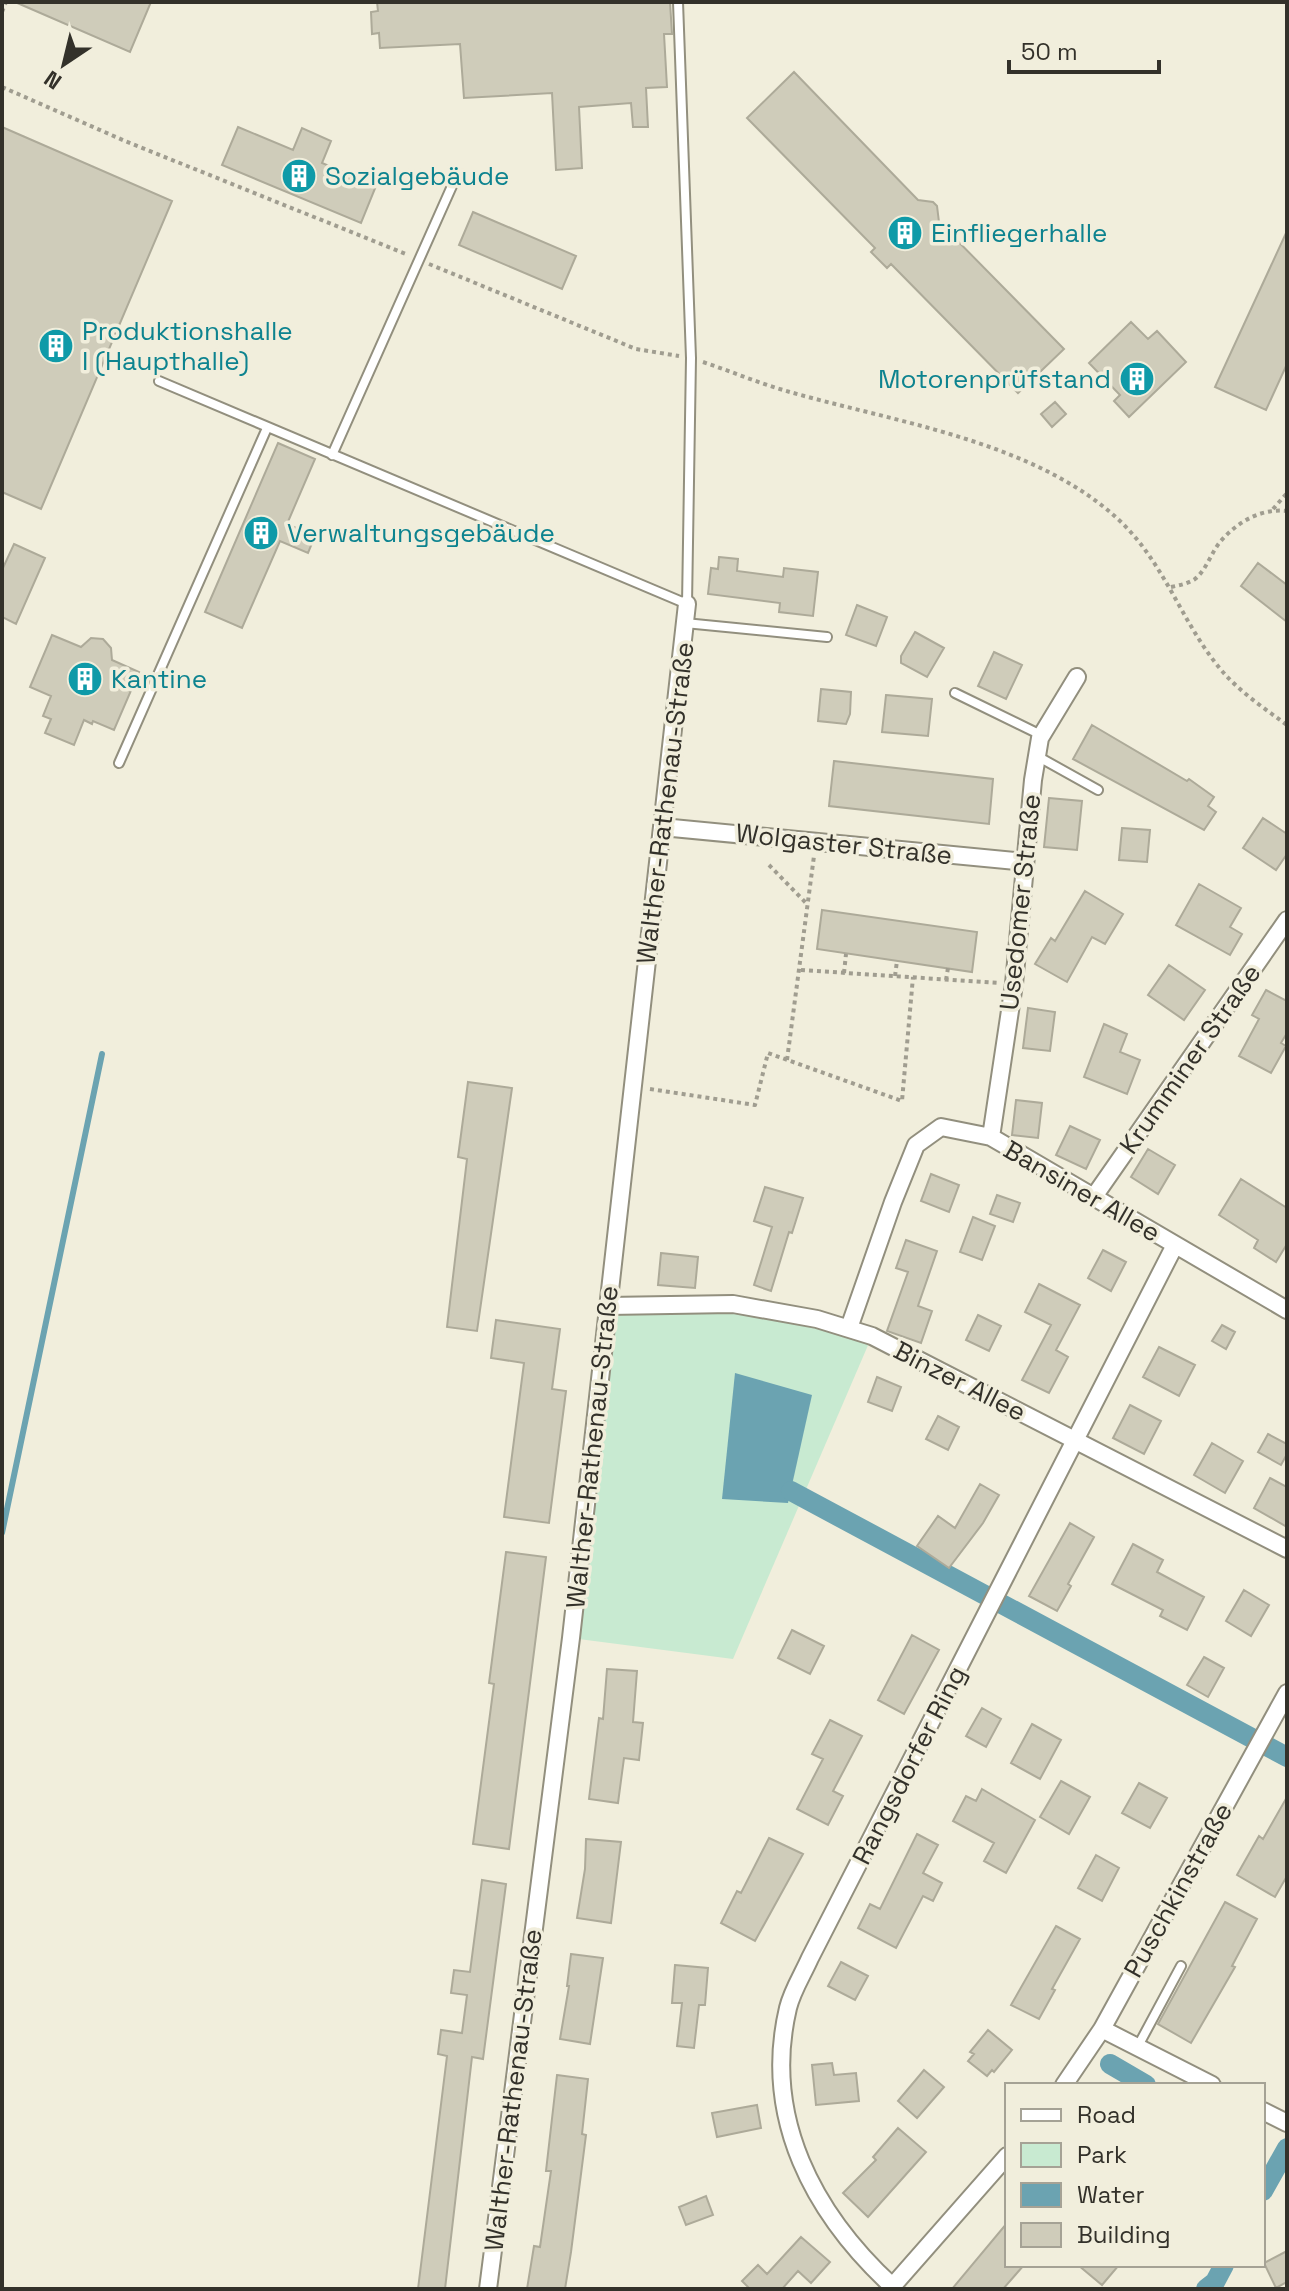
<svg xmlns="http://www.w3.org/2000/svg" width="1289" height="2291" viewBox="0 0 1289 2291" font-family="'Space Grotesk',sans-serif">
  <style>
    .green { fill: #c8ead1 }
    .water { fill: #6ba3b1 }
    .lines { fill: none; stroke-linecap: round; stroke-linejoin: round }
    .stream { stroke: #6ba3b1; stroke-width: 6 }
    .canal { stroke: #6ba3b1; stroke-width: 20 }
    .building { fill: #cfccba; stroke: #adaa99; stroke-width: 2 }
    .lane-casing { stroke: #928f7e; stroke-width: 12 }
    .street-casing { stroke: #928f7e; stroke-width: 20 }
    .path { stroke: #a09d90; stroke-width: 4; stroke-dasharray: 4 4; stroke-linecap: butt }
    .lane { stroke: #fff; stroke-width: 8 }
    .street { stroke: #fff; stroke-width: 16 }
    .labels { text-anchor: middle; stroke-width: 7; stroke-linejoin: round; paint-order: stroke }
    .culture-label { font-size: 26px; fill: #0d838f; stroke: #f1eedc; text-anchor: start }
    .street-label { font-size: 26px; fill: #33312a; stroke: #f1eedc }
  </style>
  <rect width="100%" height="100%" fill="#f1eedc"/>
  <path class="green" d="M733,1304L872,1336L733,1659L571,1638L608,1306Z"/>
  <path class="water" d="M735,1373L812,1395L788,1503L722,1499Z"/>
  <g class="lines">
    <path class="stream" d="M2,1533L102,1054"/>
    <path class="canal" d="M791,1491L1287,1757
      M1110,2064L1146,2085
      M1263,2191L1287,2148
      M1206,2289L1215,2282L1224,2265"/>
  </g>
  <path class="building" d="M15,2H151L130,52Z
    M377,2H670L672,34H664L667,87L646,88L648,127H633L631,103L579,107L582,168L556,170L552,93L464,98L460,44L380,48L379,33L372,34L371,12L378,11Z
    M794,72L918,200L933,202L937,206L939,222L1064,349L1018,393L891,264L887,268L871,252L875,248L747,118Z
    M2,127L172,201L41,509L2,492Z
    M238,127L293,150L302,128L331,141L322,163L376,186L361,223L222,165Z
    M473,212L576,256L562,289L459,245Z
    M1287,231V364L1266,410L1215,387Z
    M1131,322L1148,339L1157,331L1186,362L1129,417L1114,401L1120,395L1089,363Z
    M1055,402L1066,414L1052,427L1041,414Z
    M278,443L315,459L287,524L315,536L308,553L280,541L242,628L205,612Z
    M14,544L45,558L16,624L2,617V570Z
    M719,557L738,559L737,571L783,577L784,568L818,572L813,616L779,612L780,603L708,594L711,568L718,569Z
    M1258,563L1287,585V622L1241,586Z
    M857,605L887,617L876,646L846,635Z
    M915,632L944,648L927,677L901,663V656Z
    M52,635L81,647L91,638L103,639L111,648L112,660L139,672L114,730L93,721L92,724L84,720L74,745L45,733L51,719L43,716L51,696L30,687Z
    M994,652L1022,665L1006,699L978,686Z
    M821,689L851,692L850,714L846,724L818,721Z
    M886,695L932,699L928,736L882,732Z
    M1092,725L1187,781L1189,779L1214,797L1208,806L1216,812L1204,830L1073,759Z
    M834,761L993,779L989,824L829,806Z
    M1049,798L1082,801L1077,850L1044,847Z
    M1263,818L1287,834V854L1276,870L1243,848Z
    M1122,828L1150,830L1147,862L1119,860Z
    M1199,884L1241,908L1230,927L1242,934L1230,955L1176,925Z
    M1085,891L1123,914L1105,944L1092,937L1067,982L1035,964L1051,938L1055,941Z
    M822,910L977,932L972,972L817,949Z
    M1169,965L1205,990L1184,1020L1148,995Z
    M1266,990L1287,1001V1033L1281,1043L1286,1046L1271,1073L1239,1056L1259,1019L1252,1015Z
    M1028,1008L1055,1012L1050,1051L1023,1048Z
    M1104,1024L1127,1034L1120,1052L1140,1060L1127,1094L1084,1077Z
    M468,1082L512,1088L477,1331L447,1327L467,1159L458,1157Z
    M1016,1100L1042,1103L1038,1138L1012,1135Z
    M1070,1126L1100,1140L1086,1169L1056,1155Z
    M1148,1149L1175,1165L1158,1194L1131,1177Z
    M931,1174L959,1185L949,1212L921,1201Z
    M1241,1179L1287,1208V1244L1276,1262L1254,1248L1258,1240L1219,1215Z
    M765,1187L803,1198L792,1233L789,1232L771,1291L754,1285L772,1227L754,1221Z
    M997,1195L1020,1203L1013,1222L990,1214Z
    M973,1217L995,1226L982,1260L960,1252Z
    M906,1240L937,1251L918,1306L932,1311L921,1343L887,1331L908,1272L896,1268Z
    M1103,1250L1126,1262L1111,1291L1088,1278Z
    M661,1253L698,1257L695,1288L658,1285Z
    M1039,1284L1080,1305L1056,1350L1068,1357L1049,1393L1022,1380L1051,1325L1025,1312Z
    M978,1315L1001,1326L989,1351L966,1340Z
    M496,1320L560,1329L552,1389L566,1391L549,1523L504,1517L524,1363L491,1358Z
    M1222,1325L1235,1332L1226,1349L1212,1341Z
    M1159,1347L1195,1365L1179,1396L1143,1377Z
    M877,1377L901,1387L892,1411L868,1402Z
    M1130,1405L1161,1421L1144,1454L1113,1438Z
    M938,1416L959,1427L948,1450L926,1439Z
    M1268,1434L1287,1444V1454L1281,1465L1258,1452Z
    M1212,1443L1243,1461L1225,1493L1194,1475Z
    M1270,1478L1287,1487V1527L1254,1508Z
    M980,1484L999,1495L983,1523L949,1568L917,1546L938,1516L955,1528Z
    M1070,1523L1094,1537L1068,1584L1071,1586L1057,1611L1029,1596Z
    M1133,1544L1163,1560L1157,1572L1204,1597L1187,1630L1160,1616L1163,1610L1112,1584Z
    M506,1552L546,1557L509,1849L473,1844L494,1684L489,1683Z
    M1244,1590L1269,1605L1251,1636L1226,1621Z
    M792,1630L824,1646L810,1674L778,1658Z
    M912,1635L939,1650L904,1714L878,1700Z
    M1204,1657L1224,1668L1208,1697L1187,1685Z
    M607,1669L637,1671L633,1722L643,1723L639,1760L624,1758L618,1803L589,1799L599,1718L603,1719Z
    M982,1708L1001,1719L986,1747L966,1736Z
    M830,1720L862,1736L833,1791L843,1796L828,1825L797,1809L823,1759L812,1754Z
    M1032,1724L1061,1740L1040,1779L1011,1763Z
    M1061,1781L1090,1797L1069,1834L1040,1817Z
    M1139,1783L1167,1798L1150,1828L1122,1813Z
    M982,1789L1035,1820L1006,1873L984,1861L994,1843L953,1821L966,1796L976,1801Z
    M1287,1797V1876L1275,1897L1237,1875L1259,1836L1263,1839Z
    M917,1834L938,1845L923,1873L942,1883L933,1901L923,1896L896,1948L858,1928L870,1904L880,1909Z
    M769,1838L803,1854L755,1941L721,1923L737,1891L741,1893Z
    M586,1839L621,1842L611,1923L577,1918L585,1869Z
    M1096,1855L1119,1868L1102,1901L1078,1888Z
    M482,1880L506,1884L483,2059L472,2057L445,2289H418L447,2056L438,2054L441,2030L462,2033L467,1995L451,1993L454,1970L470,1972Z
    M1225,1902L1257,1919L1232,1966L1235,1967L1191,2043L1158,2024Z
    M1056,1926L1080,1939L1052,1989L1055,1990L1039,2019L1011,2005Z
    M571,1954L603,1958L590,2044L560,2039L569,1986H567Z
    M841,1962L868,1976L855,2000L828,1986Z
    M675,1965L708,1968L705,2005H699L694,2048L677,2046L682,2003H672Z
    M988,2030L1012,2050L994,2072L992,2070L987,2076L968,2061L974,2054L970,2052Z
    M832,2063L834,2075L856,2073L859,2101L816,2105L812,2065Z
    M924,2070L944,2087L917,2118L898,2101Z
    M557,2075L588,2079L582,2134L586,2135L571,2252L565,2289H527L534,2246L540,2247L551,2171H546Z
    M757,2105L761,2128L717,2137L712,2113Z
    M898,2128L926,2152L868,2217L843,2193L876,2160L873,2157Z
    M706,2196L713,2215L686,2225L679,2207Z
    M1007,2223V2265H1024L1003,2289H952Z
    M801,2237L830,2262L811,2283L798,2271L782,2289H750L742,2281L758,2265L767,2274Z
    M1287,2251V2282L1276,2288L1264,2263Z
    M1078,2265H1119L1102,2285Z"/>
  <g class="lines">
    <defs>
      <path id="lane" d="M159,381L687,604L691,358L678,2
        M332,455L456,177
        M685,623L827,637
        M955,693L1041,735
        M1037,756L1098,790
        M119,763L267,428
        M1138,2046L1181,1966"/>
      <path id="street" d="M662,827L1025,862
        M991,1137L1014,984L1033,780L1040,738L1077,677
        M1093,1198L1287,920
        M608,1306L733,1304L817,1319L872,1336L1287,1549
        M849,1328L893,1202L916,1145L941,1127L991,1137L1287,1310
        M1102,2029L1212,2085
        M1064,2085L1102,2029L1287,1693
        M1263,2111L1287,2123
        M892,2286C814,2214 762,2118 788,2008C792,1991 803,1974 810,1958L1175,1245
        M488,2289L571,1638L687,604
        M890,2289L1007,2156"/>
    </defs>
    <use href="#lane" class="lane-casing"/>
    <use href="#street" class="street-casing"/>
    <path class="path" d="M2,12L6,2
      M2,87L125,141L406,254
      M429,264L636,349L679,356
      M703,362C730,371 756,382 783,390C892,422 1034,440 1120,521C1166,565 1182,624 1222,671C1240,692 1265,709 1287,725
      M1273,509L1287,493
      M1171,587C1180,585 1187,584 1195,579C1207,569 1211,553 1220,542C1237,522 1261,508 1287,511
      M769,865L808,905
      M801,970L999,983
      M844,973L846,954
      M895,976L897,961
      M946,980L948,968
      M787,1060L814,856
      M650,1089L755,1105L768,1053L902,1101L913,977"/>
    <use href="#lane" class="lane"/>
    <use href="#street" class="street"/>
  </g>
  <defs>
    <symbol id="building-disc" viewBox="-11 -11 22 22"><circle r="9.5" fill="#0f9aa8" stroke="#f1eedc"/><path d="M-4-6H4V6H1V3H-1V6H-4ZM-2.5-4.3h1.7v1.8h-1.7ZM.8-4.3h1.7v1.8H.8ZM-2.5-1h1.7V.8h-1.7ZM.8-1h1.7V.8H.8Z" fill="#fff"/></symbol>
  </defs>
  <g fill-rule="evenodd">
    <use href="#building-disc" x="279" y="156" width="40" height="40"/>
    <use href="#building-disc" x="885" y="213" width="40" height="40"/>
    <use href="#building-disc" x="36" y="326" width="40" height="40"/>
    <use href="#building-disc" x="1117" y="359" width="40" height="40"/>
    <use href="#building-disc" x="241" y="513" width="40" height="40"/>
    <use href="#building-disc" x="65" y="659" width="40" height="40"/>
  </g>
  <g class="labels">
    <g class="culture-label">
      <text x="325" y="185">Sozialgebäude</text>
      <text x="931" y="242">Einfliegerhalle</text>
      <text x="82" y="340">Produktionshalle<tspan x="82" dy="30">I (Haupthalle)</tspan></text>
      <text x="1111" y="388" text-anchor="end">Motorenprüfstand</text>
      <text x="287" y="542">Verwaltungsgebäude</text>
      <text x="111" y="688">Kantine</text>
    </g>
    <g class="street-label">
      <text transform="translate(665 803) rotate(-83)" y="9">Walther-Rathenau-Straße</text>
      <text transform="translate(844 844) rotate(6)" y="9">Wolgaster Straße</text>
      <text transform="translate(1020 902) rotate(-84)" y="9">Usedomer Straße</text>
      <text transform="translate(1190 1059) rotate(-55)" y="9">Krumminer Straße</text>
      <text transform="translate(1082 1191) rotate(30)" y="9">Bansiner Allee</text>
      <text transform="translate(960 1381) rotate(27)" y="9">Binzer Allee</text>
      <text transform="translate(592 1447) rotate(-84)" y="9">Walther-Rathenau-Straße</text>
      <text transform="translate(909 1765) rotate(-63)" y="9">Rangsdorfer Ring</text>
      <text transform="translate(1178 1890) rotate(-61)" y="9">Puschkinstraße</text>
      <text transform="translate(513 2090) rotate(-83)" y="9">Walther-Rathenau-Straße</text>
    </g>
  </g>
  <rect width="1289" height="2291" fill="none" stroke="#33312a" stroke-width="8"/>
  <rect x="1005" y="2083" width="260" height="184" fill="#f1eedc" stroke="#a5a295" stroke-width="2"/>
  <rect x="1021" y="2109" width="40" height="12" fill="#ffffff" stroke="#a5a295" stroke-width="2"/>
  <text x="1077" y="2123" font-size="24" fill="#33312a">Road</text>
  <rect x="1021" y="2143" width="40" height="24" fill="#c8ead1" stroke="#a5a295" stroke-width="2"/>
  <text x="1077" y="2163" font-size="24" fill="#33312a">Park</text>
  <rect x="1021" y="2183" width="40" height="24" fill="#6ba3b1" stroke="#a5a295" stroke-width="2"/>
  <text x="1077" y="2203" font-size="24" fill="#33312a">Water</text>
  <rect x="1021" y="2223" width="40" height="24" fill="#cfccba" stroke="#a5a295" stroke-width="2"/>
  <text x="1077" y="2243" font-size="24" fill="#33312a">Building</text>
  <g transform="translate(64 64) rotate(215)" stroke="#f1eedc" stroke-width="6" paint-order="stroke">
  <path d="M0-6L14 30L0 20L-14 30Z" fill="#33312a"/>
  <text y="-12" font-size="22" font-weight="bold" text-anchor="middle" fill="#33312a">N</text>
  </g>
  <path d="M1009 60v12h150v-12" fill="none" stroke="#33312a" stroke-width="4"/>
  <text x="1021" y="60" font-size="24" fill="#33312a" stroke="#f1eedc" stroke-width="6" paint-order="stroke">50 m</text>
</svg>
